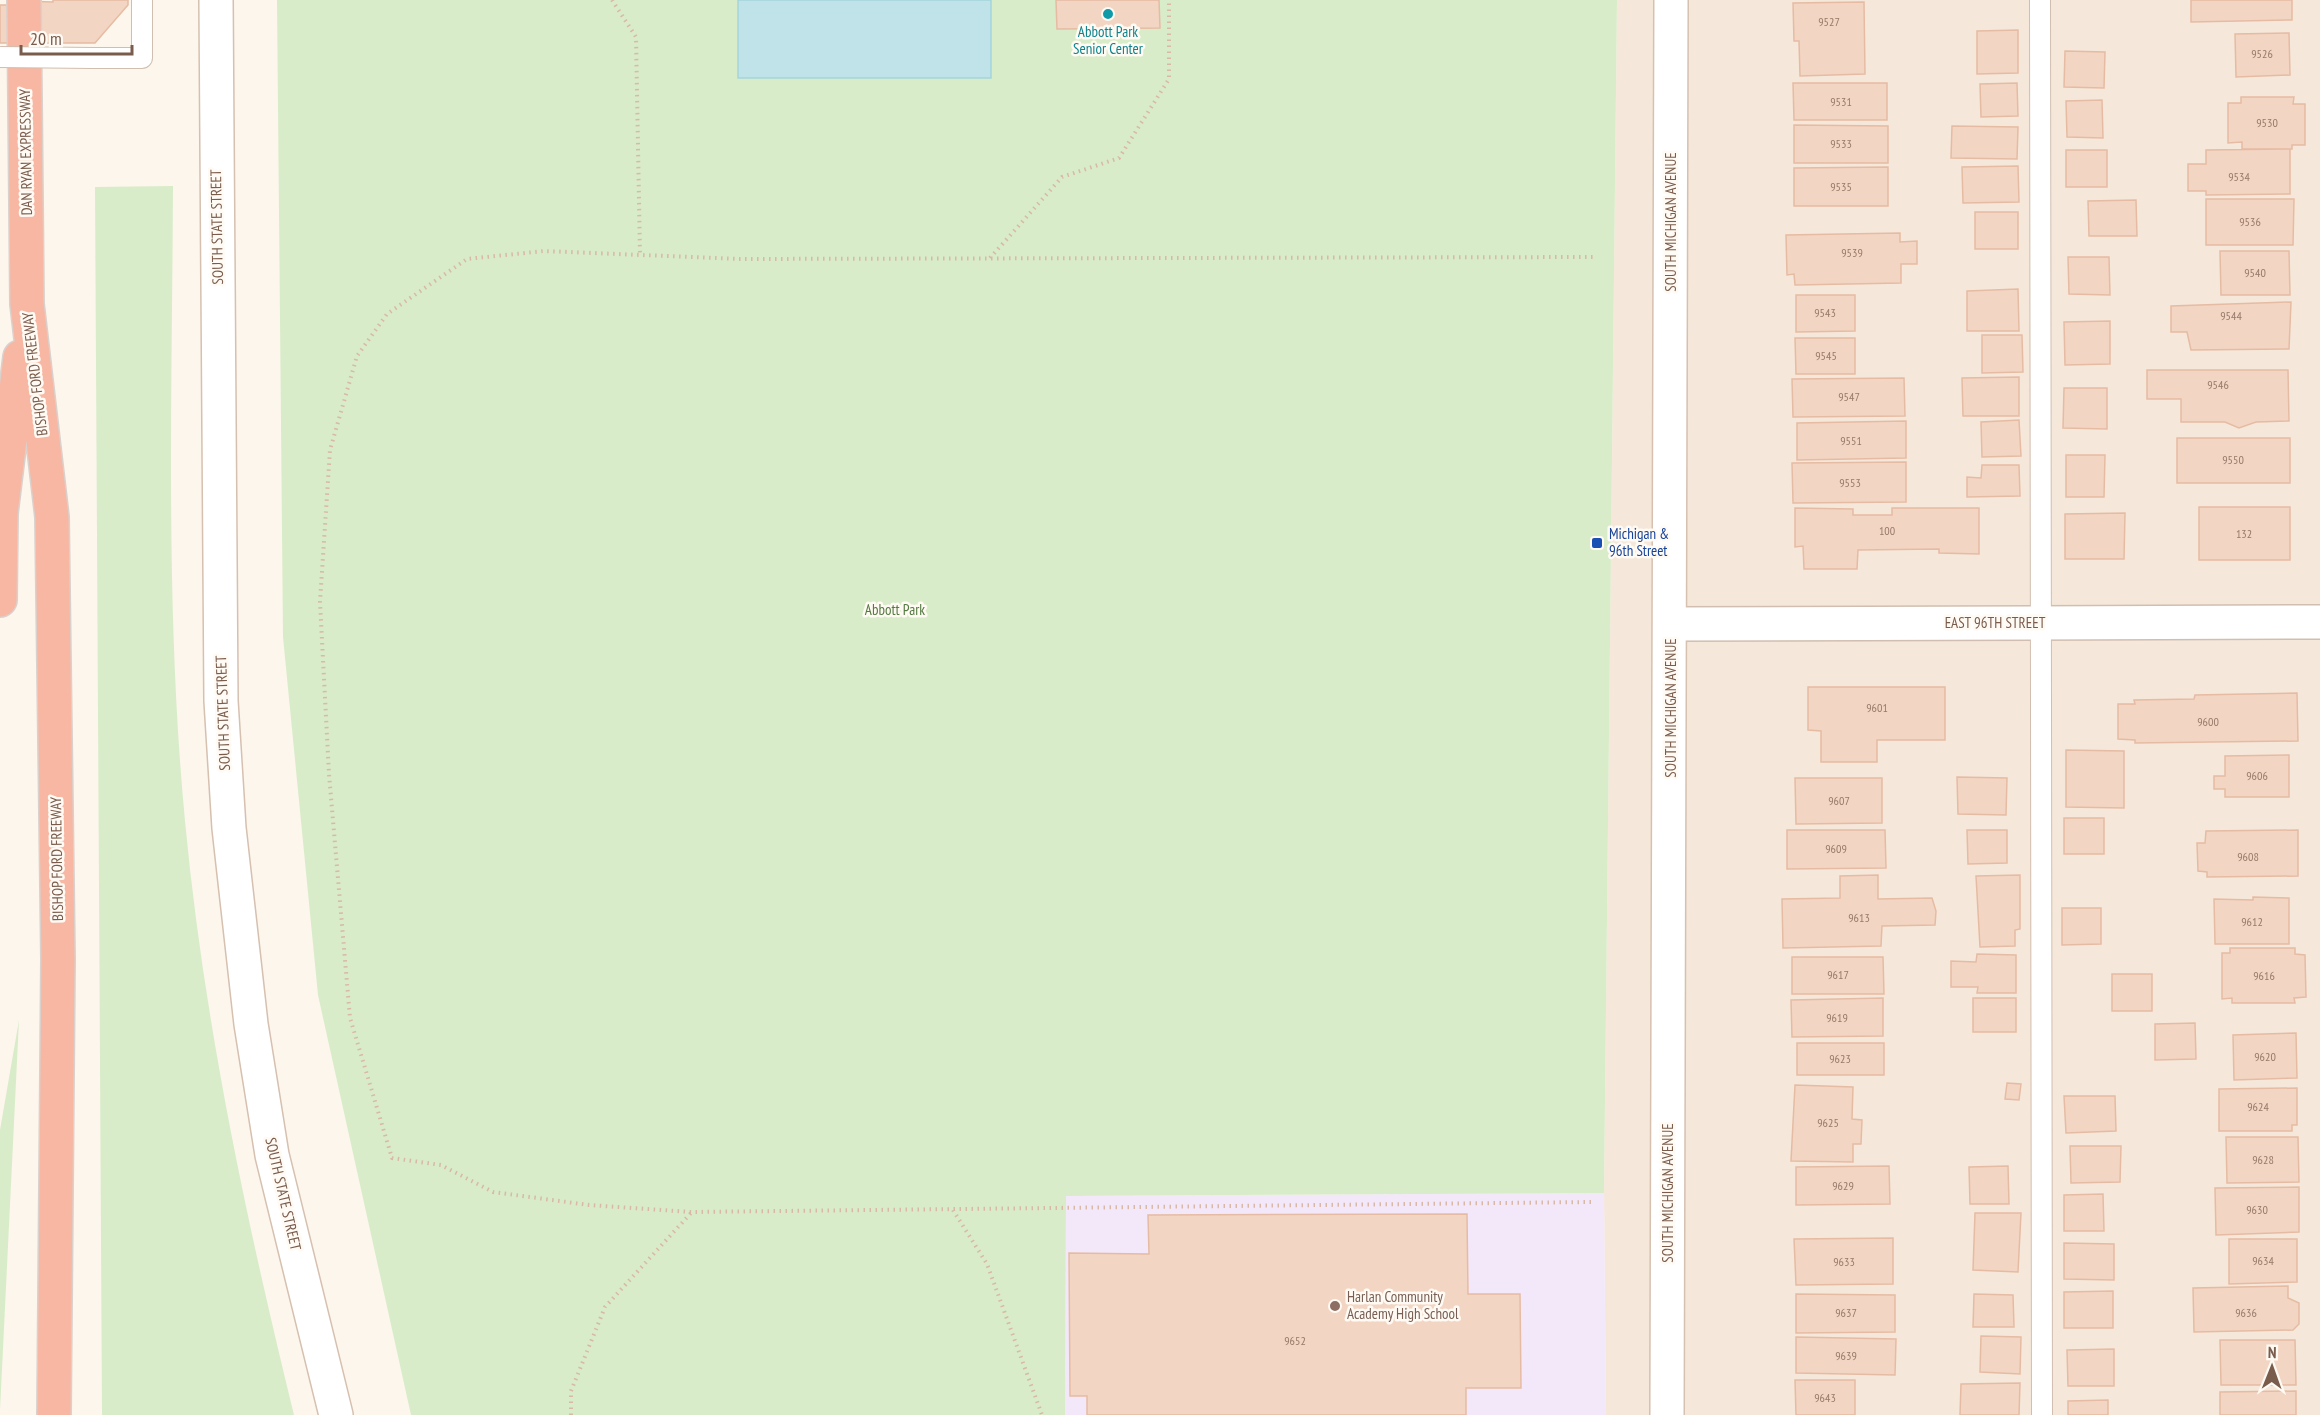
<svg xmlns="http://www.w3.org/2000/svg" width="2320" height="1415" viewBox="0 0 2320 1415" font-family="'PT Sans Narrow',sans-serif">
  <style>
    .residential { fill: #f5e8da }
    .education { fill: #f3e8fa }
    .green { fill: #d8ecc9 }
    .water { fill: #bfe3e8; stroke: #a5d3da; stroke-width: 1.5 }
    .building { fill: #f3d5c3; stroke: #e6bba3; stroke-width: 1.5 }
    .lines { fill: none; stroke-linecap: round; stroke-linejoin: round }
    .lane-casing { stroke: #d1beb0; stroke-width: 22 }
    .street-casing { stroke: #d1beb0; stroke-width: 36 }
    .secondary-casing { stroke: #d6c0b0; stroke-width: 36 }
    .highway-casing { stroke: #dad1cd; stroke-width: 36 }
    .path { stroke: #d9b8a5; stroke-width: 4; stroke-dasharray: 1.5 4.5; stroke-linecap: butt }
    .lane { stroke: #fff; stroke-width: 20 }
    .street { stroke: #fff; stroke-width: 33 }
    .secondary { stroke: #fff; stroke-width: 33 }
    .highway { stroke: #f7b7a3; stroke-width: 33 }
    .lane-bridge-casing { stroke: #d1beb0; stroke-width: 22; stroke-linecap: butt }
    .lane-bridge { stroke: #fff; stroke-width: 20 }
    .culture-dot { fill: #0f9aa8; stroke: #fffaf3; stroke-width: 2 }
    .transit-dot { fill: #1a4fb4; stroke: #fffaf3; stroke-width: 2 }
    .education-dot { fill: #8d6e63; stroke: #fffaf3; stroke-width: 2 }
    .labels { text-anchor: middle; stroke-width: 5; stroke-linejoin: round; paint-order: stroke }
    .number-label { font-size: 12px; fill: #987a6a }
    .culture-label { font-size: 15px; fill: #0d838f; stroke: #fffaf3 }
    .street-label { font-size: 15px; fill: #7a5c4d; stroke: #fffaf3 }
    .transit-label { font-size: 15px; fill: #164399; stroke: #fffaf3; text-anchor: start }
    .park-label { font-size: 15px; fill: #537a41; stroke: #fffaf3 }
    .education-label { font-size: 15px; fill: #785e54; stroke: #fffaf3; text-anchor: start }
  </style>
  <rect width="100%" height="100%" fill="#fdf6ec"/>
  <path class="residential" d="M1617,0H2320V1415H1606L1604,1193Z"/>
  <path class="education" d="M1604,1193L1606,1415H1065L1066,1196Z"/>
  <path class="green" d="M277,0H1617L1604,1193L1066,1196L1065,1415H411L318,995L283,637Z
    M173,186C172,398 165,610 185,821C204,1022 246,1219 294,1415H102L95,187Z
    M19,1020L0,1410V1130Z"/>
  <path class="water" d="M738,0H991V78H738Z"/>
  <path class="building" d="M53,0H128V5L95,43H0V5H21V1L53,2Z
    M1056,0H1159L1160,28L1057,29Z
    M2191,0H2292V20L2191,22Z
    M1864,2L1865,74L1800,76L1799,41H1794L1793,3Z
    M2018,30V73L1977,74V31Z
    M2289,33L2290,75L2236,77L2235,34Z
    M2065,51L2105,52L2104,88L2064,87Z
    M1793,83H1887V120H1794Z
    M2017,83L2018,116L1981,117L1980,84Z
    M2241,97H2294L2293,104H2305V145H2292V149H2242V142L2228,143V103H2241Z
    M2102,100L2103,138L2067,137L2066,101Z
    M1794,125L1888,126V163H1794Z
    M1952,126L2018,127L2017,159L1951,158Z
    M2290,149V194L2206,195V191H2188V164H2206V150Z
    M2066,150H2107V187H2066Z
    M2018,166L2019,202L1963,203L1962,167Z
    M1888,167V206H1794V168Z
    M2206,199H2294L2293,245H2206Z
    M2136,200L2137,236H2089L2088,201Z
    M1975,212H2018V249H1975Z
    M1900,233V242L1917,241V264H1901V283L1795,285L1794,274L1787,275L1786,235Z
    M2220,251H2289L2290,295H2221Z
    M2068,257H2109L2110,295L2069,294Z
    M2018,289L2019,331H1967V291Z
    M1796,295H1855V331L1796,332Z
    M2291,302L2289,349L2191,350L2187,332H2171V306Z
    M2110,321V364L2065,365L2064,322Z
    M1982,335H2022L2023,372L1982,373Z
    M1795,338H1855V374H1796Z
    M2147,370H2288L2289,421L2256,422L2239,428L2225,422H2181V399H2147Z
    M2019,377V416H1963L1962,378Z
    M1904,378L1905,416L1793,417L1792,379Z
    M2064,388H2107V429L2063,428Z
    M2019,420L2021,456L1982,457L1981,422Z
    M1906,421V458L1797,460V423Z
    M2177,438H2290V483H2177Z
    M2066,455H2105L2104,497H2066Z
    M1906,462V502L1793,503L1792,463Z
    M1982,465H2019L2020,496L1967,497V477L1981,478Z
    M2199,507H2290V560H2199Z
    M1795,508L1853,509V515H1892V508H1979V554L1939,553V549L1858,550L1857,569H1804L1803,546L1795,547Z
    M2125,513L2124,559H2065V514Z
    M1808,687H1945V740H1877V762H1821V731L1808,730Z
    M2297,693L2298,741L2135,743V740L2118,739V704H2135L2134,700L2194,699L2195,695Z
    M2066,750L2124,751V808L2066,807Z
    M2289,755V797H2225V789H2214V776H2225V756Z
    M1957,777L2007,778L2006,815L1958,814Z
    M1795,778H1882V823L1796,824Z
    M2064,818H2104V854H2064Z
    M1787,830H1885L1886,868L1787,869Z
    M1967,830H2007V863L1968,864Z
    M2298,830V876L2207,877V872L2198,871L2197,843H2205L2206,831Z
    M1878,875V899L1932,898L1936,911L1935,925L1882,926L1881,946L1783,948L1782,899L1840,898V876Z
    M2020,875V929L2015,930V946L1980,947L1976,876Z
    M2253,897L2289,898V944H2215L2214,899L2253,900Z
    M2062,908H2101V944L2062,945Z
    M2230,948H2295V954L2305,955L2306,997L2294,998L2295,1003H2232V998L2222,999V953H2230Z
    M1977,954L2016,955V993H1977L1978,987H1951V961L1976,962Z
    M1792,957H1883L1884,994H1792Z
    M2112,974H2152V1011H2112Z
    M1883,998V1036L1792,1037L1791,1000Z
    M1973,998H2016V1032H1973Z
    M2195,1023L2196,1059L2155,1060V1024Z
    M2296,1033L2297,1078L2234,1080L2233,1035Z
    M1797,1043H1884V1075H1797Z
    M2007,1083L2021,1084L2019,1100L2005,1099Z
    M1795,1085L1853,1087L1852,1119L1862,1120L1861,1144H1853V1162L1791,1161Z
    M2297,1088V1125H2292V1131H2219V1089Z
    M2064,1096H2115L2116,1131L2066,1133Z
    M2226,1137H2298L2299,1182L2227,1183Z
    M2070,1146H2121L2120,1182L2071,1183Z
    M1889,1166L1890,1204L1796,1205V1167Z
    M2008,1166L2009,1204H1970L1969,1167Z
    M2299,1187V1232L2216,1235L2215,1188Z
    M2103,1194L2104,1231H2064V1195Z
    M1975,1213H2021L2018,1272L1973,1270Z
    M1467,1214L1468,1294H1520L1521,1388H1466V1415H1087V1396H1070L1069,1253L1149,1254L1148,1215Z
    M1893,1238V1284L1796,1285L1794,1239Z
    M2229,1239H2297V1282L2229,1284Z
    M2064,1243L2114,1244V1280L2064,1279Z
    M2288,1286V1298L2299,1303V1324L2293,1330L2194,1332L2193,1288Z
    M2113,1291V1328H2064V1292Z
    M1796,1294L1895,1295V1332L1796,1333Z
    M1974,1294L2013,1295L2014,1327H1973Z
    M1981,1336L2021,1337L2020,1374L1980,1372Z
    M1796,1337L1896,1339L1895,1375L1796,1373Z
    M2220,1340H2295L2296,1385H2221Z
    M2114,1349V1386H2068L2067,1350Z
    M1795,1380H1855V1415H1796Z
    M2020,1383L2019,1415H1960L1961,1384Z
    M2296,1391V1415H2220V1392Z
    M2108,1400V1415H2068V1401Z"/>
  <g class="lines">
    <defs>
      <path id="lane" d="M2040,0L2042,1415
        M92,58H142V0"/>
      <path id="street" d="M1671,624L2320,622"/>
      <path id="secondary" d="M216,0L221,701L229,828L251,1024L272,1155L336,1415
        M1667,1415L1671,0"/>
      <path id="highway" d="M24,0L27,304L52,517L58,959L54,1415
        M0,600L1,513L20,357"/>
    </defs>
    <use href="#lane" class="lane-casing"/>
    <use href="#street" class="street-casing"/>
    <use href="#secondary" class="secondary-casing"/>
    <use href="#highway" class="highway-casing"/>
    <path class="path" d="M612,0L636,37L640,255
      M990,258L1062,177L1119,158L1169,79V0
      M1591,1202L691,1212L589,1205L493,1192L441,1165L392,1158L350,1018L329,774L320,602L330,450L357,356L387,314L467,259L544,251L739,259L1594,257
      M953,1210L987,1264L1042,1415
      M571,1415V1391L605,1307L691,1213"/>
    <use href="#lane" class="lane"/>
    <use href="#street" class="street"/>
    <use href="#secondary" class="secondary"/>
    <use href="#highway" class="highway"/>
    <defs>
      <path id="lane-bridge" d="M0,57L92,58"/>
    </defs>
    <use href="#lane-bridge" class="lane-bridge-casing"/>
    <use href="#lane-bridge" class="lane-bridge"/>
  </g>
  <circle class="culture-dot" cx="1108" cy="14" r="6"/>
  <rect class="transit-dot" x="1591" y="537" width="12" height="12" rx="3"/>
  <circle class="education-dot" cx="1335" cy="1306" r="6"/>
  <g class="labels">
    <g class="number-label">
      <text x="1829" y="26">9527</text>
      <text x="2262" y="58">9526</text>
      <text x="1841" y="106">9531</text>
      <text x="2267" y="127">9530</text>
      <text x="1841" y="148">9533</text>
      <text x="2239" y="181">9534</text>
      <text x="1841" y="191">9535</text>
      <text x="2250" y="226">9536</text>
      <text x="1852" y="257">9539</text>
      <text x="2255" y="277">9540</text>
      <text x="1825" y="317">9543</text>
      <text x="2231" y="320">9544</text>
      <text x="1826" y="360">9545</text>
      <text x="2218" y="389">9546</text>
      <text x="1849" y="401">9547</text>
      <text x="1851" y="445">9551</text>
      <text x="2233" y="464">9550</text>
      <text x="1850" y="487">9553</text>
      <text x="1887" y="535">100</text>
      <text x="2244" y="538">132</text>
      <text x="1877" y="712">9601</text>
      <text x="2208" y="726">9600</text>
      <text x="2257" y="780">9606</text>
      <text x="1839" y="805">9607</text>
      <text x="1836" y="853">9609</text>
      <text x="2248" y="861">9608</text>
      <text x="1859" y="922">9613</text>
      <text x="2252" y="926">9612</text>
      <text x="1838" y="979">9617</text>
      <text x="2264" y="980">9616</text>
      <text x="1837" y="1022">9619</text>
      <text x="2265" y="1061">9620</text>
      <text x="1840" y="1063">9623</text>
      <text x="2258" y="1111">9624</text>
      <text x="1828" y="1127">9625</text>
      <text x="2263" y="1164">9628</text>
      <text x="1843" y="1190">9629</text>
      <text x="2257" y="1214">9630</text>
      <text x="2263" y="1265">9634</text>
      <text x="1844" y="1266">9633</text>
      <text x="1846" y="1317">9637</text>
      <text x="2246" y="1317">9636</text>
      <text x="1295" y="1345">9652</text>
      <text x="1846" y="1360">9639</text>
      <text x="1825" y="1402">9643</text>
    </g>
    <g class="culture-label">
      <text x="1108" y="37">Abbott Park<tspan x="1108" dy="17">Senior Center</tspan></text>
    </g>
    <g class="street-label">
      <text transform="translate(26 152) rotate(-91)" y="5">DAN RYAN EXPRESSWAY</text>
      <text transform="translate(1671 222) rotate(-90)" y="5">SOUTH MICHIGAN AVENUE</text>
      <text transform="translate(217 227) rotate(-91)" y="5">SOUTH STATE STREET</text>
      <text transform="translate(35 374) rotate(-97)" y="5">BISHOP FORD FREEWAY</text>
      <text x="1995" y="628">EAST 96TH STREET</text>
      <text transform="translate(1671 708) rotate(-90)" y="5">SOUTH MICHIGAN AVENUE</text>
      <text transform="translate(223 713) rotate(-92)" y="5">SOUTH STATE STREET</text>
      <text transform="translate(57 859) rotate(-91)" y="5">BISHOP FORD FREEWAY</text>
      <text transform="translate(1668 1193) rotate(-90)" y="5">SOUTH MICHIGAN AVENUE</text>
      <text transform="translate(283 1194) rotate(77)" y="5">SOUTH STATE STREET</text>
    </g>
    <g class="transit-label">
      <text x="1609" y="539">Michigan &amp;<tspan x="1609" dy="17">96th Street</tspan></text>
    </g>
    <g class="park-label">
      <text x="895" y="615">Abbott Park</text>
    </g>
    <g class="education-label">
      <text x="1347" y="1302">Harlan Community<tspan x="1347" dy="17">Academy High School</tspan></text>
    </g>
  </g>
  <g transform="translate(2272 1367) rotate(1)" stroke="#fffaf3" stroke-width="4.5" paint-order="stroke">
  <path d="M0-4.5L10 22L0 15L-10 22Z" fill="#7a5c4d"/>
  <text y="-9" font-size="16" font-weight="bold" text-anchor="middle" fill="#7a5c4d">N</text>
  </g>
  <path d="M21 45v9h111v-9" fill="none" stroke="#7a5c4d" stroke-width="3"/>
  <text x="30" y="45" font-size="18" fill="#7a5c4d" stroke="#fffaf3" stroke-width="4.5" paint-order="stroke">20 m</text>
</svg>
